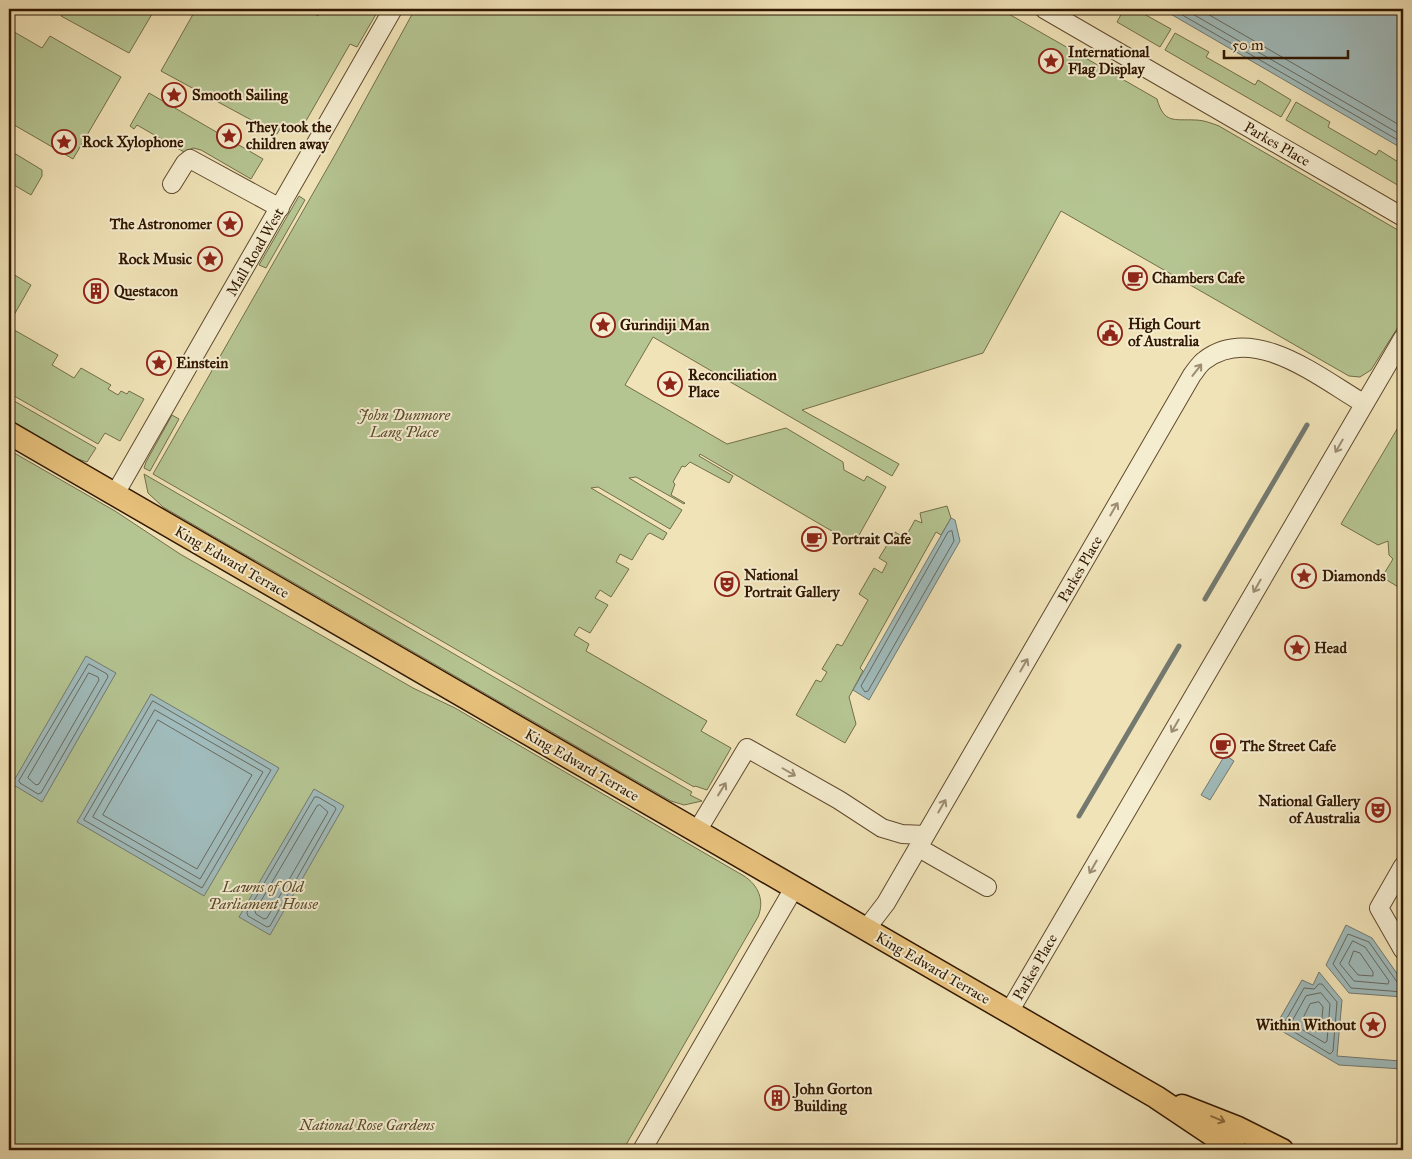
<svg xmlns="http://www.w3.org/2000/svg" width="1412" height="1159" viewBox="0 0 1412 1159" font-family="'IM FELL Great Primer',serif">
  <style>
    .green { fill: #b5c592; stroke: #736e49 }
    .water { fill: #a0bbbb; stroke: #747970 }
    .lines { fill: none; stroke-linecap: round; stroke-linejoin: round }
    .shore { stroke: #68695e; stroke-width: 1 }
    .stream { stroke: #747970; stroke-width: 5 }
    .minor-casing { stroke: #614a2e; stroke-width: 20 }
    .major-casing { stroke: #311700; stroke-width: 25 }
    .minor { stroke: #f5edd0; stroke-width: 18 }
    .major { stroke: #e8c27c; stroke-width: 22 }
    .oneway { stroke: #9d8d72 }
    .oneway2 { stroke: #8c6c3e }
    .labels { text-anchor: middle; stroke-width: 4; stroke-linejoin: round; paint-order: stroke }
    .poi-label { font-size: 15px; font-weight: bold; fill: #311700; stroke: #f5edd0; text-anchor: start }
    .street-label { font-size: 15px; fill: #311700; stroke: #f5edd0 }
    .park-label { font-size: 15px; font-style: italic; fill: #594b2c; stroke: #f5edd0 }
  </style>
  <rect width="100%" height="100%" fill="#f0e3b7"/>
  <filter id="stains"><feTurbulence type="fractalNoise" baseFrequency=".004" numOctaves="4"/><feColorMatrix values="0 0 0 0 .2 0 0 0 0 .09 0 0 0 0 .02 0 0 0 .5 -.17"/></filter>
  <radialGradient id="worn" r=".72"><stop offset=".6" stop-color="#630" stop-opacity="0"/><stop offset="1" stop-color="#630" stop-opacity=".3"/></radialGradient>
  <path class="green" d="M65,9H155L129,53L61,16Z
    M196,9H280L290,15L294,9H306L318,16L322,9H379L357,47L350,44L299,133L283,124L277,134L161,71Z
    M415,9H1000L1157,99C1164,124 1174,119 1195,120C1203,120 1211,123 1219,126L1403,233V319L1371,370L1360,377L1349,376L1061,211L983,353L802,410L899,464L892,476L653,337L625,385L727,444L786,428L843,462L844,470L864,481L867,476L886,487L854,544L700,454L699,456L733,476L729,483L690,462L685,467L682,466L673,482L675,484L671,495L685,503L684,504L636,477L629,478L682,510L670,529L598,487L591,488L667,533L663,540L650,533L647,535L632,560L620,554L616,562L629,569L611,597L600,590L595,598L608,605L590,633L579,627L574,635L589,644L586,651L707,721L701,731L731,748L707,790L695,786L694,787L153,474L336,153Z
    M1124,9H1135L1171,29L1160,47L1117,22Z
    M9,29L42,48L50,36L121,77L73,159L9,122Z
    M1175,33L1209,52L1206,57L1255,85L1258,80L1291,100L1281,117L1165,50Z
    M149,93L263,159L251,179L201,150L193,148L184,152L137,125L134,129L130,126Z
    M1296,102L1330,122L1328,127L1376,155L1379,150L1403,165L1401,187L1286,120Z
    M9,150L42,170V176L31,195L9,182Z
    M299,196L305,200L266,268L259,265Z
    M13,274L31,285L10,322L9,281Z
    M9,327L58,355L52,365L74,378L81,368L111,385L108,389L118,395L121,391L127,394L129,391L144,399L120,441L105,433L98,444L9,393Z
    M9,398L96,448L87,462L75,458L9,419Z
    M172,415L179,419L150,471L144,468L146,462Z
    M1403,419V590L1382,577L1393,559L1389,555L1388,541L1378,545L1341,524Z
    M9,450L115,511L180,554L413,688L455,708L744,876C758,885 765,900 758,917L623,1150H9Z
    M144,474L692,792L690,795L702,801L684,805L671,801L163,507L148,493Z
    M947,506L951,518L941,535L936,532L860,668L863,671L849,697L856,724L845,743L796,715L816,680L821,682L827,672L822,669L837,644L842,646L868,600L859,594L874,568L882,573L887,563L879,558L895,532L905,538L915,520L922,523L920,513Z"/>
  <path class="water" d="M1162,9H1403V149Z
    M951,518L955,520L960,541L869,700L853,690Z
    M86,656L116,673L42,802L12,784Z
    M151,694L279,768L204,896L77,822Z
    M1225,755L1234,761L1210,800L1201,795Z
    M314,789L344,806L270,935L239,917Z
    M1346,925L1372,938L1403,982V997L1349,993L1326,965Z
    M1319,972L1342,1000L1337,1056L1400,1061L1403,1026V1069L1339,1065L1275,1027L1302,980L1313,985Z"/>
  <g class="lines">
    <path class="shore" d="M1172,9L1403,143
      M1184,9L1403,136
      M1199,9L1403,127
      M952,531L954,541L868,691L865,692L861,686L948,532Z
      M89,664L107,674L108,677L41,793L38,794L20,783L19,781Z
      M89,673L98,677L99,680L39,784L36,785L28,778Z
      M153,701L271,770L202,888L84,820Z
      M155,710L263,772L200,879L93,817Z
      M158,720L252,775L197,869L103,815Z
      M315,797H318L335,807L336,809L270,926L267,927L248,916L247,913Z
      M320,805L328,812L267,918L264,919L256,914L255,911L317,806Z
      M1353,941L1365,947L1389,981L1388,984L1354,981L1340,964Z
      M1354,951L1360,953L1373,972V976L1358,975L1349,964Z
      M1319,984H1322L1337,1002L1333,1051L1330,1054L1283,1025L1304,988L1314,989Z
      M1403,984L1397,982L1369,942L1348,934L1333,964L1351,988L1403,992
      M1321,993L1330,1004L1327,1041L1325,1043L1291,1023L1306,996Z
      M1319,1002L1323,1007L1321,1029L1318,1031L1302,1020L1310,1004Z"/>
    <path class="stream" d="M1205,599L1307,425
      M1079,816L1179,646"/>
    <defs>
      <path id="minor" d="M1044,9L1403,217
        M172,184L185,163L190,159L280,208
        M115,494L393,9
        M697,831L747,748L839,800L882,828L902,834L925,835
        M919,848L987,887
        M1403,866L1379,908L1403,950
        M866,929L886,903L1192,375C1196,370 1200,363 1205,360C1254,323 1320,378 1363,403
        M1009,1012L1403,338
        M642,1150L794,888"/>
      <path id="major" d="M9,433L1156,1097L1235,1150
        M1182,1106L1238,1128L1282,1150"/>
    </defs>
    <use href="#minor" class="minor-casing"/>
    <use href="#major" class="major-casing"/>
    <use href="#minor" class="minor"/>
    <use href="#major" class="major"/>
  </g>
  <defs><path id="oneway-shaft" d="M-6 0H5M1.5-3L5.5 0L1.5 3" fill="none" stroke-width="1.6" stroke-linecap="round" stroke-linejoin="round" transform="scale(1.25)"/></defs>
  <g class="oneway">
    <use href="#oneway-shaft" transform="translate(1197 370) rotate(-52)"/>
    <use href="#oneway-shaft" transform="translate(1339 446) rotate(120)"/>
    <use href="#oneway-shaft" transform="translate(1114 509) rotate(-60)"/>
    <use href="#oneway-shaft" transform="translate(1257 586) rotate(120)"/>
    <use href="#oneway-shaft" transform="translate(1024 665) rotate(-60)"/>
    <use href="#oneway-shaft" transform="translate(1175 726) rotate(120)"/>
    <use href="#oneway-shaft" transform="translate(789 772) rotate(30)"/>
    <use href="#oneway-shaft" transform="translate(722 789) rotate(-58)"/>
    <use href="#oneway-shaft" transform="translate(942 806) rotate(-60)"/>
    <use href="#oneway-shaft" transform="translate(1093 867) rotate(120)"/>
  </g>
  <use class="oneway2" href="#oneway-shaft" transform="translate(1218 1119) rotate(22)"/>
  <defs>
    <symbol id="sight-ring" viewBox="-11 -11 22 22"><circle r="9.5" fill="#f5edd0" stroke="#8f2418" stroke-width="1.5"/><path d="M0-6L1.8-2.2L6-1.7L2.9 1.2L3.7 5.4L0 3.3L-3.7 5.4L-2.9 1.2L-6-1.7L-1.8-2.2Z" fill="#8f2418"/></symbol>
    <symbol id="cafe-ring" viewBox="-11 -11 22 22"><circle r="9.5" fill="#f5edd0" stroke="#8f2418" stroke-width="1.5"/><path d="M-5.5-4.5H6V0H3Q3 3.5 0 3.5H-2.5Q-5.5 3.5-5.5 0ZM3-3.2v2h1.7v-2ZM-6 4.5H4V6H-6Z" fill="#8f2418"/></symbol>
    <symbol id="building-ring" viewBox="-11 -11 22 22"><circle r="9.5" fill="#f5edd0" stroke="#8f2418" stroke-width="1.5"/><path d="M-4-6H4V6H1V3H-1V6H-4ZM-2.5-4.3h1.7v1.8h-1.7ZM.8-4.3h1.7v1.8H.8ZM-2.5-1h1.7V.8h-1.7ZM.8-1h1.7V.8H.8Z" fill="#8f2418"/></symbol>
    <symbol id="civic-ring" viewBox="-11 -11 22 22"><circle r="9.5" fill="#f5edd0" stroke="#8f2418" stroke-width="1.5"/><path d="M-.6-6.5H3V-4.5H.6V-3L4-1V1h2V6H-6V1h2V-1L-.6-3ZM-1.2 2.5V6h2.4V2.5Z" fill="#8f2418"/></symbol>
    <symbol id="theatre-ring" viewBox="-11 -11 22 22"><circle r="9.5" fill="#f5edd0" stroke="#8f2418" stroke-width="1.5"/><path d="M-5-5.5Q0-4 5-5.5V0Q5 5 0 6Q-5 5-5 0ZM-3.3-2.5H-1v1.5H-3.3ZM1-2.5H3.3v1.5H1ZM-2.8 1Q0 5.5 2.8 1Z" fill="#8f2418"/></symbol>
  </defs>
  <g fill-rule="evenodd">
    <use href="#sight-ring" x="1037" y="47" width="28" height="28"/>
    <use href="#sight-ring" x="160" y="81" width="28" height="28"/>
    <use href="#sight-ring" x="215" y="122" width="28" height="28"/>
    <use href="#sight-ring" x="50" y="128" width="28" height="28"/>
    <use href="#sight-ring" x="216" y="210" width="28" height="28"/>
    <use href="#sight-ring" x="196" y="245" width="28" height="28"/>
    <use href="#cafe-ring" x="1121" y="264" width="28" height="28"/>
    <use href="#building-ring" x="82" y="277" width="28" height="28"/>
    <use href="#sight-ring" x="589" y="311" width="28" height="28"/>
    <use href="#civic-ring" x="1096" y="319" width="28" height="28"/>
    <use href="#sight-ring" x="145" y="349" width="28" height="28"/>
    <use href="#sight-ring" x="656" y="370" width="28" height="28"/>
    <use href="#cafe-ring" x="800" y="525" width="28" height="28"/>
    <use href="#sight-ring" x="1290" y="562" width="28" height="28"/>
    <use href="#theatre-ring" x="713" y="570" width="28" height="28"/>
    <use href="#sight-ring" x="1283" y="634" width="28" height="28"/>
    <use href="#cafe-ring" x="1209" y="732" width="28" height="28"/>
    <use href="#theatre-ring" x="1364" y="796" width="28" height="28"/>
    <use href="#sight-ring" x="1359" y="1011" width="28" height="28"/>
    <use href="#building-ring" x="763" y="1084" width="28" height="28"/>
  </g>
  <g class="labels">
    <g class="poi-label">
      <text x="1068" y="57">International<tspan x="1068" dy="17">Flag Display</tspan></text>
      <text x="192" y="100">Smooth Sailing</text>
      <text x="246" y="132">They took the<tspan x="246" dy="17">children away</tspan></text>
      <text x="82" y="147">Rock Xylophone</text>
      <text x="212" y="229" text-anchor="end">The Astronomer</text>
      <text x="192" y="264" text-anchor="end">Rock Music</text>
      <text x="1152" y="283">Chambers Cafe</text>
      <text x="114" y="296">Questacon</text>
      <text x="1128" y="329">High Court<tspan x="1128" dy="17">of Australia</tspan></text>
      <text x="620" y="330">Gurindiji Man</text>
      <text x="176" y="368">Einstein</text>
      <text x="688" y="380">Reconciliation<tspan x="688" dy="17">Place</tspan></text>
      <text x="832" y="544">Portrait Cafe</text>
      <text x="744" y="580">National<tspan x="744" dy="17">Portrait Gallery</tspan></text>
      <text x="1322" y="581">Diamonds</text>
      <text x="1314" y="653">Head</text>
      <text x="1240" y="751">The Street Cafe</text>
      <text x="1360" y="806" text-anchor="end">National Gallery<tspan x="1360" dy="17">of Australia</tspan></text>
      <text x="1356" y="1030" text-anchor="end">Within Without</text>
      <text x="794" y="1094">John Gorton<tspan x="794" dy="17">Building</tspan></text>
    </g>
    <g class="street-label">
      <text transform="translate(1277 144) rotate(30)" y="5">Parkes Place</text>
      <text transform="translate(255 252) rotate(-60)" y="5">Mall Road West</text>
      <text transform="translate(232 562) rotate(30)" y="5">King Edward Terrace</text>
      <text transform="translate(1080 569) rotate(-60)" y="5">Parkes Place</text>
      <text transform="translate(582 765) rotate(30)" y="5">King Edward Terrace</text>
      <text transform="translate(1035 967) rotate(-60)" y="5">Parkes Place</text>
      <text transform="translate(933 968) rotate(30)" y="5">King Edward Terrace</text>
    </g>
    <g class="park-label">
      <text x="404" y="420">John Dunmore<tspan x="404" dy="17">Lang Place</tspan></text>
      <text x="263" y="892">Lawns of Old<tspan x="263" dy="17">Parliament House</tspan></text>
      <text x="367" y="1130">National Rose Gardens</text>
    </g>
  </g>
  <rect width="1412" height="1159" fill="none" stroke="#f0e3b7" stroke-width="30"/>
  <rect x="10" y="10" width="1392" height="1139" fill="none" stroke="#311700" stroke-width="2.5"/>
  <rect x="15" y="15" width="1382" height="1129" fill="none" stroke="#311700"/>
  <path d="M1224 50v8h124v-8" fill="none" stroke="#311700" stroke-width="2.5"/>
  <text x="1232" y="50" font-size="15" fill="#311700" stroke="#f5edd0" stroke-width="4" paint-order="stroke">50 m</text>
  <rect width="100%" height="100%" filter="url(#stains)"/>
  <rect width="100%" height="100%" fill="url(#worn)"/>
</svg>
